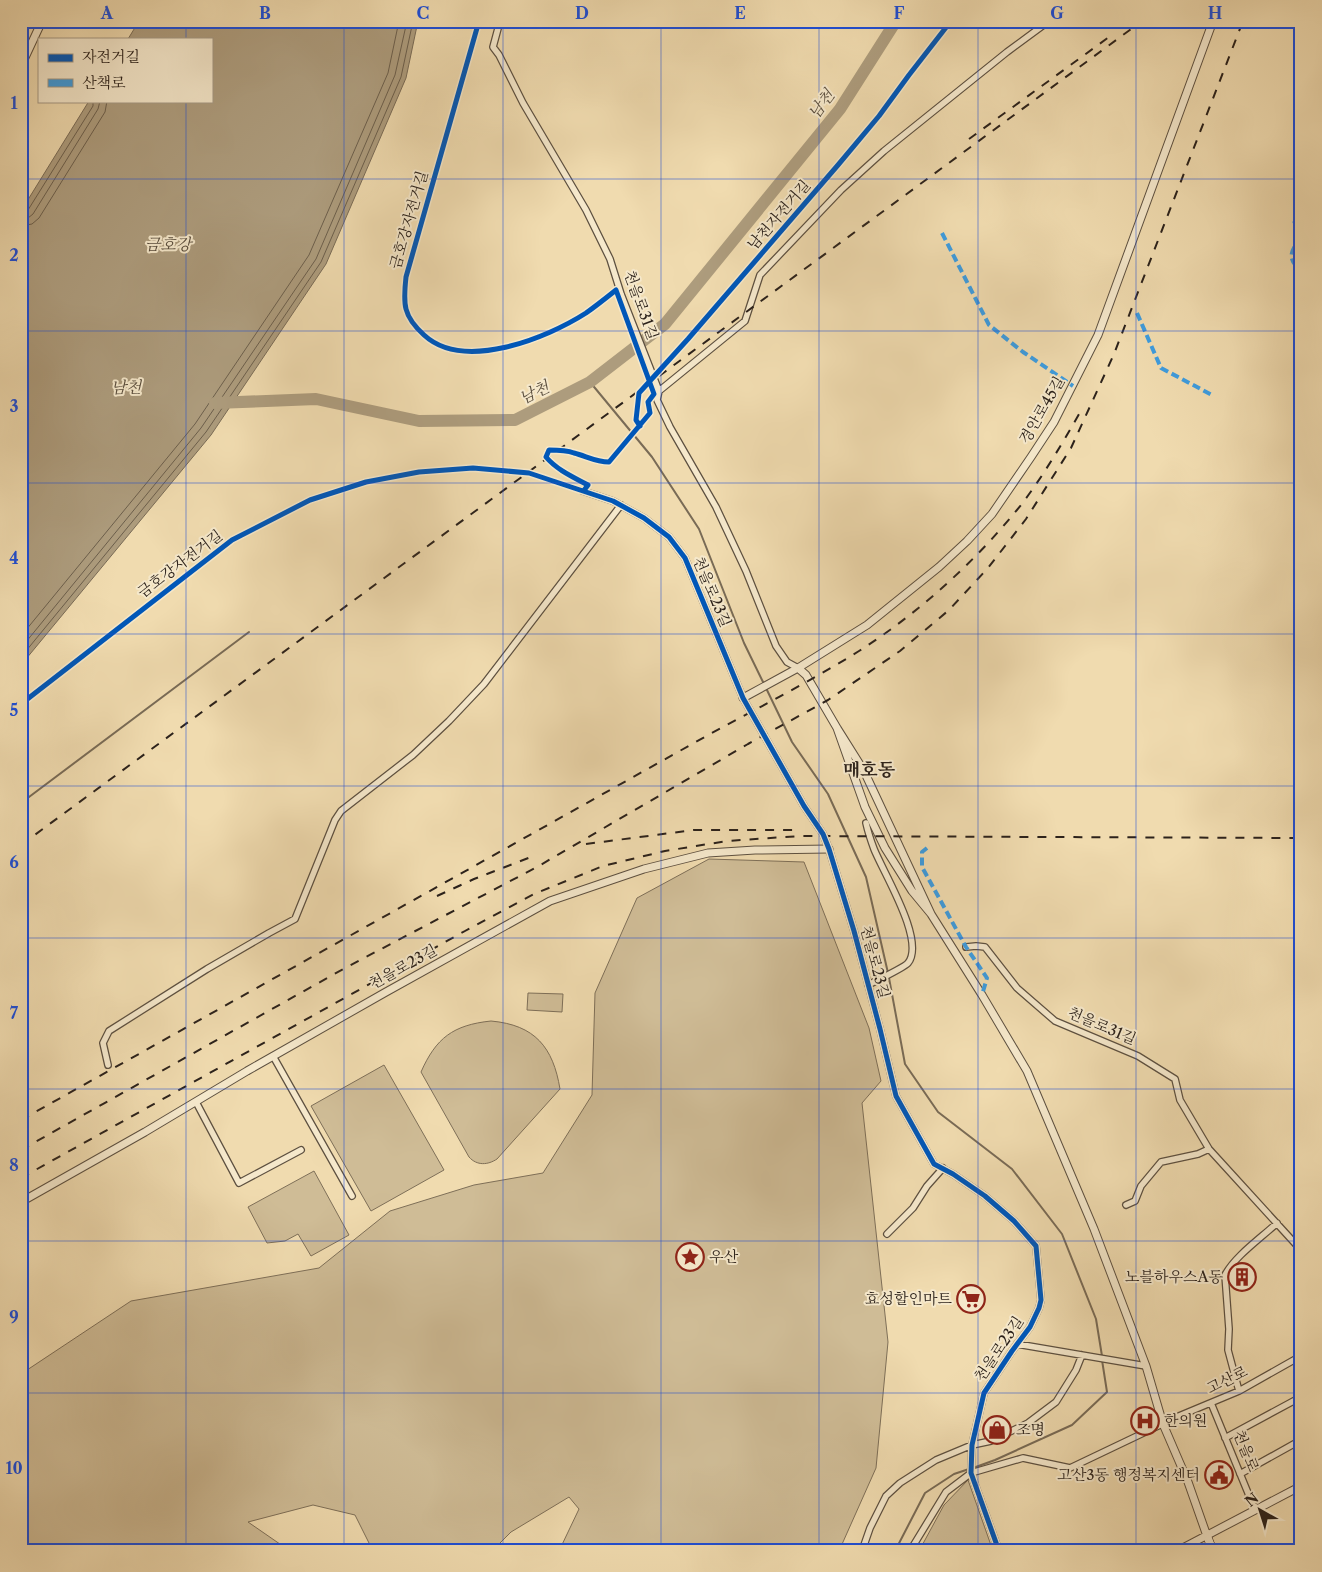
<svg xmlns="http://www.w3.org/2000/svg" width="1322" height="1572" viewBox="0 0 1322 1572" font-family="'Libre Caslon Text','Noto Serif KR',serif">
  <style>
    .green { fill: #cfbc96; stroke: #7e6f58 }
    .water { fill: #ad9c7d; stroke: #796b56 }
    .lines { fill: none; stroke-linecap: round; stroke-linejoin: round }
    .shore { stroke: #6c5f4c; stroke-width: 1 }
    .stream { stroke: #796b56; stroke-width: 2 }
    .river { stroke: #ad9c7d; stroke-width: 12 }
    .minor-casing { stroke: #5d5040; stroke-width: 8 }
    .tertiary-casing { stroke: #5d5040; stroke-width: 9 }
    .secondary-casing { stroke: #2c221b; stroke-width: 9 }
    .minor { stroke: #f5e8cb; stroke-width: 5.5 }
    .tertiary { stroke: #f5e8cb; stroke-width: 7 }
    .secondary { stroke: #f5e8cb; stroke-width: 8 }
    .rail { stroke: #2c221b; stroke-width: 2; stroke-dasharray: 9 9; stroke-linecap: butt }
    .quiet { stroke: #3d9cdf; stroke-width: 4; stroke-dasharray: 8 4; stroke-linecap: butt }
    .cycleway-casing { stroke: #f5e8cb; stroke-width: 8 }
    .cycleway { stroke: #0057b8; stroke-width: 5 }
    .grid { fill: none; stroke: #1d4ed8; stroke-width: 1; stroke-opacity: 0.55 }
    .labels { text-anchor: middle; stroke-width: 4; stroke-linejoin: round; paint-order: stroke }
    .street-label { font-size: 15px; fill: #2c221b; stroke: #f5e8cb }
    .poi-label { font-size: 15px; fill: #2c221b; stroke: #f5e8cb; text-anchor: start }
    .water-label { font-size: 16px; font-style: italic; fill: #594d3d; stroke: #f5e8cb }
    .quarter-label { font-size: 18px; font-weight: bold; fill: #2c221b; stroke: #f5e8cb }
    .neatline { fill: none; stroke: #1d4ed8; stroke-width: 2 }
    .grid-label { font-size: 16px; text-anchor: middle; font-weight: bold; fill: #1d4ed8 }
  </style>
  <rect width="100%" height="100%" fill="#f0dbaf"/>
  <filter id="stains"><feTurbulence type="fractalNoise" baseFrequency=".004" numOctaves="4"/><feColorMatrix values="0 0 0 0 .2 0 0 0 0 .09 0 0 0 0 .02 0 0 0 .5 -.17"/></filter>
  <radialGradient id="worn" r=".72"><stop offset=".6" stop-color="#630" stop-opacity="0"/><stop offset="1" stop-color="#630" stop-opacity=".3"/></radialGradient>
  <path class="green" d="M709,859L804,862L869,1028L881,1081L862,1103L888,1342L876,1468L839,1551H559L579,1509L569,1497L511,1532L492,1551H373L355,1515L313,1505L248,1522L290,1551H21V1374L131,1301L319,1268L390,1211L474,1185L543,1173L592,1095L595,993L637,898Z
    M528,993L563,994L562,1012L527,1010Z
    M491,1021C535,1025 553,1047 560,1089L497,1159C488,1165 477,1166 469,1157L421,1072C436,1038 453,1025 491,1021Z
    M384,1065L444,1170L371,1211L311,1106Z
    M314,1171L349,1235L311,1256L298,1234L285,1241L267,1243L248,1207Z
    M968,1480L993,1551H919L944,1505Z"/>
  <path class="water" d="M139,21H418L406,78L326,264L211,435L21,665V211L89,101H211V39H128Z"/>
  <g class="lines">
    <path class="shore" d="M21,213L28,210L93,106V101
      M21,219L28,218L33,214L98,109L100,101
      M21,226L32,224L39,218L105,112L107,101
      M21,636L195,424L309,255L388,73L399,21
      M21,648L201,428L316,259L395,75L407,21
      M21,657L206,432L321,262L401,77L413,21"/>
    <path class="stream" d="M590,382L652,457L699,529L744,643L764,684
      M766,688L792,742L828,794L866,877L888,973
      M21,803L249,632
      M889,978L905,1064L938,1112L1012,1169L1062,1234L1096,1319L1102,1356
      M973,1468L995,1460L1072,1425L1107,1392L1102,1360
      M895,1551L925,1493L954,1474L969,1469"/>
    <path class="river" d="M215,403L316,399L419,421L515,420L590,382L665,324L840,109L896,21"/>
    <defs>
      <path id="minor" d="M500,21L493,47L499,55L523,103L586,210L610,259L621,294L659,391L657,400L670,427L716,507L746,571L776,646L787,662L798,668
        M659,391L745,321L760,275L841,190L884,151L1007,52L1049,21
        M583,491L613,501L644,518L669,537L685,558L743,698L804,806L823,834L829,849L854,931L880,1029L896,1096L934,1164L953,1174L985,1196L1014,1221L1036,1246L1041,1300L1039,1308L1030,1327L1012,1351L984,1393L972,1445L971,1473L999,1551
        M866,823C868,832 871,841 874,849C883,872 926,941 908,963C905,967 874,982 868,985
        M966,947L976,946L985,947L1017,988L1055,1021L1138,1056L1175,1079L1180,1100L1209,1149L1301,1250
        M273,1056L352,1196
        M108,1065L103,1043L109,1031L207,969L269,933L295,919L335,820L341,811L413,755L449,721L484,684L621,505
        M196,1102L239,1183L301,1150
        M1126,1205L1135,1201L1141,1186L1161,1162L1198,1154L1209,1149
        M887,1234L913,1208L927,1186L943,1168
        M1017,1344L1146,1366
        M1239,1391L1228,1350L1229,1329L1225,1275C1235,1256 1261,1238 1277,1223
        M1211,1403L1255,1510
        M1225,1438L1301,1397
        M1240,1474L1301,1440
        M862,1551L870,1528L886,1496L900,1483L936,1460L972,1445L991,1441L1028,1423L1056,1402L1076,1370L1082,1355
        M910,1551L946,1492L971,1473L1023,1458L1070,1468L1179,1416L1239,1391L1301,1356"/>
      <path id="tertiary" d="M21,66L42,21
        M798,668L806,675L837,728
        M743,698L798,668L867,625L939,567L967,541L992,514L1031,457L1054,422L1098,335L1213,21
        M931,914L864,771L837,728L865,807L885,848L912,891L931,914L982,995L1027,1071L1094,1229L1146,1366L1163,1424L1188,1482L1207,1536
        M21,1202L145,1132L247,1071L386,992L550,901L644,869L708,853L755,850L829,849
        M1177,1551L1301,1486"/>
      <path id="secondary" d="M1207,1536L1213,1551"/>
    </defs>
    <use href="#minor" class="minor-casing"/>
    <use href="#tertiary" class="tertiary-casing"/>
    <use href="#secondary" class="secondary-casing"/>
    <use href="#minor" class="minor"/>
    <use href="#tertiary" class="tertiary"/>
    <use href="#secondary" class="secondary"/>
    <path class="rail" d="M969,139L1109,37
      M586,844L694,830H800
      M21,845L1142,21
      M437,896L474,879L536,855
      M21,1120L710,734C760,707 811,681 859,651C920,612 976,561 1021,505C1044,475 1063,442 1082,409
      M21,1150L345,968L537,867L748,744L828,700L900,651L949,610L988,568L1026,519L1071,448L1114,354L1243,21
      M21,1178L465,931L534,894L603,866L665,851L727,841L800,836L1301,838"/>
    <path class="quiet" d="M1294,221L1301,236
      M942,233L989,325L1023,352L1073,386
      M1301,237C1291,252 1286,257 1301,271
      M1137,313L1161,368L1212,395
      M927,848L922,852V867L966,947L987,978L982,995"/>
    <defs>
      <path id="cycleway" d="M479,21L406,277C403,304 403,316 424,335C464,372 547,338 586,313C596,306 606,298 616,290L654,394L648,402L650,413L609,462C596,462 586,456 574,453C566,450 557,450 549,450L546,457C557,470 573,477 588,485L585,489
        M640,426L636,420L639,393L688,339L838,165L879,116L909,75L951,21
        M21,704L232,540L310,500L366,482L419,472L473,468L529,473L613,501L644,518L669,537L685,558L743,698L804,806L823,834L829,849L854,931L880,1029L896,1096L934,1164L953,1174L985,1196L1014,1221L1036,1246L1041,1300L1039,1308L1030,1327L1012,1351L984,1393L972,1445L971,1473L999,1551"/>
    </defs>
    <use href="#cycleway" class="cycleway-casing"/>
    <use href="#cycleway" class="cycleway"/>
  </g>
  <path class="grid" d="M186,21V39M344,21V1551M503,21V1551M661,21V1551M819,21V1551M978,21V1551M1136,21V1551M186,101V1551M21,179H1301M21,331H1301M21,483H1301M21,634H1301M21,786H1301M21,938H1301M21,1089H1301M21,1241H1301M21,1393H1301"/>
  <defs>
    <symbol id="sight-ring" viewBox="-11 -11 22 22"><circle r="9.5" fill="#f5e8cb" stroke="#8f2418" stroke-width="1.5"/><path d="M0-6L1.8-2.2L6-1.7L2.9 1.2L3.7 5.4L0 3.3L-3.7 5.4L-2.9 1.2L-6-1.7L-1.8-2.2Z" fill="#8f2418"/></symbol>
    <symbol id="building-ring" viewBox="-11 -11 22 22"><circle r="9.5" fill="#f5e8cb" stroke="#8f2418" stroke-width="1.5"/><path d="M-4-6H4V6H1V3H-1V6H-4ZM-2.5-4.3h1.7v1.8h-1.7ZM.8-4.3h1.7v1.8H.8ZM-2.5-1h1.7V.8h-1.7ZM.8-1h1.7V.8H.8Z" fill="#8f2418"/></symbol>
    <symbol id="supermarket-ring" viewBox="-11 -11 22 22"><circle r="9.5" fill="#f5e8cb" stroke="#8f2418" stroke-width="1.5"/><path d="M-6-5.5h2.5l.6 2H6L4.5 2H-2.5L-4.4-4H-6ZM-1.5 3.2a1.3 1.3 0 1 0 .1 0ZM3 3.2a1.3 1.3 0 1 0 .1 0Z" fill="#8f2418"/></symbol>
    <symbol id="hospital-ring" viewBox="-11 -11 22 22"><circle r="9.5" fill="#f5e8cb" stroke="#8f2418" stroke-width="1.5"/><path d="M-5-5h3v3.5h4V-5h3V5h-3V1.5h-4V5h-3Z" fill="#8f2418"/></symbol>
    <symbol id="shop-ring" viewBox="-11 -11 22 22"><circle r="9.5" fill="#f5e8cb" stroke="#8f2418" stroke-width="1.5"/><path d="M-5-2.5h2.3a2.7 3.5 0 0 1 5.4 0H5L5.5 6h-11ZM-1.5-2.5h3a1.5 2.3 0 0 0-3 0Z" fill="#8f2418"/></symbol>
    <symbol id="civic-ring" viewBox="-11 -11 22 22"><circle r="9.5" fill="#f5e8cb" stroke="#8f2418" stroke-width="1.5"/><path d="M-.6-6.5H3V-4.5H.6V-3L4-1V1h2V6H-6V1h2V-1L-.6-3ZM-1.2 2.5V6h2.4V2.5Z" fill="#8f2418"/></symbol>
  </defs>
  <g fill-rule="evenodd">
    <use href="#sight-ring" x="674" y="1241" width="32" height="32"/>
    <use href="#building-ring" x="1226" y="1261" width="32" height="32"/>
    <use href="#supermarket-ring" x="955" y="1283" width="32" height="32"/>
    <use href="#hospital-ring" x="1129" y="1405" width="32" height="32"/>
    <use href="#shop-ring" x="981" y="1414" width="32" height="32"/>
    <use href="#civic-ring" x="1203" y="1459" width="32" height="32"/>
  </g>
  <g class="labels">
    <g class="street-label">
      <text transform="translate(779 215) rotate(-49)" y="5">남천자전거길</text>
      <text transform="translate(409 220) rotate(-74)" y="5">금호강자전거길</text>
      <text transform="translate(641 305) rotate(70)" y="5">천을로31길</text>
      <text transform="translate(1042 410) rotate(-60)" y="5">경안로45길</text>
      <text transform="translate(180 564) rotate(-37)" y="5">금호강자전거길</text>
      <text transform="translate(712 592) rotate(67)" y="5">천을로23길</text>
      <text transform="translate(875 962) rotate(75)" y="5">천을로23길</text>
      <text transform="translate(403 967) rotate(-29)" y="5">천을로23길</text>
      <text transform="translate(1102 1026) rotate(23)" y="5">천을로31길</text>
      <text transform="translate(999 1349) rotate(-56)" y="5">천을로23길</text>
      <text transform="translate(1227 1380) rotate(-26)" y="5">고산로</text>
      <text transform="translate(1246 1451) rotate(68)" y="5">천을로</text>
    </g>
    <g class="poi-label">
      <text x="709" y="1262">우산</text>
      <text x="1223" y="1282" text-anchor="end">노블하우스A동</text>
      <text x="952" y="1304" text-anchor="end">효성할인마트</text>
      <text x="1164" y="1426">한의원</text>
      <text x="1016" y="1435">조명</text>
      <text x="1200" y="1480" text-anchor="end">고산3동 행정복지센터</text>
    </g>
    <g class="water-label">
      <text transform="translate(821 104) rotate(-53)" y="6">남천</text>
      <text x="168" y="250">금호강</text>
      <text transform="translate(126 387) rotate(-1)" y="6">남천</text>
      <text transform="translate(534 392) rotate(-26)" y="6">남천</text>
    </g>
    <g class="quarter-label">
      <text x="869" y="776">매호동</text>
    </g>
  </g>
  <rect width="1322" height="1572" fill="none" stroke="#f0dbaf" stroke-width="55"/>
  <rect x="38" y="38" width="175" height="65" fill="#f5e8cb" stroke="#a59985"/>
  <rect x="48" y="54" width="25" height="8" fill="#0057b8" stroke="#a59985"/>
  <text x="82" y="62" font-size="15" fill="#2c221b">자전거길</text>
  <rect x="48" y="79" width="25" height="8" fill="#3d9cdf" stroke="#a59985"/>
  <text x="82" y="88" font-size="15" fill="#2c221b">산책로</text>
  <g transform="translate(1260 1510) rotate(321)" stroke="#f5e8cb" stroke-width="4" paint-order="stroke">
  <path d="M0-4L9 19L0 12L-9 19Z" fill="#2c221b"/>
  <text y="-8" font-size="14" font-weight="bold" text-anchor="middle" fill="#2c221b">N</text>
  </g>
  <rect x="28" y="28" width="1266" height="1516" class="neatline"/>
  <g class="grid-label">
    <text x="107" y="19">A</text>
    <text x="265" y="19">B</text>
    <text x="423" y="19">C</text>
    <text x="582" y="19">D</text>
    <text x="740" y="19">E</text>
    <text x="899" y="19">F</text>
    <text x="1057" y="19">G</text>
    <text x="1215" y="19">H</text>
    <text x="14" y="109">1</text>
    <text x="14" y="261">2</text>
    <text x="14" y="412">3</text>
    <text x="14" y="564">4</text>
    <text x="14" y="716">5</text>
    <text x="14" y="868">6</text>
    <text x="14" y="1019">7</text>
    <text x="14" y="1171">8</text>
    <text x="14" y="1323">9</text>
    <text x="14" y="1474">10</text>
  </g>
  <rect width="100%" height="100%" filter="url(#stains)"/>
  <rect width="100%" height="100%" fill="url(#worn)"/>
</svg>
